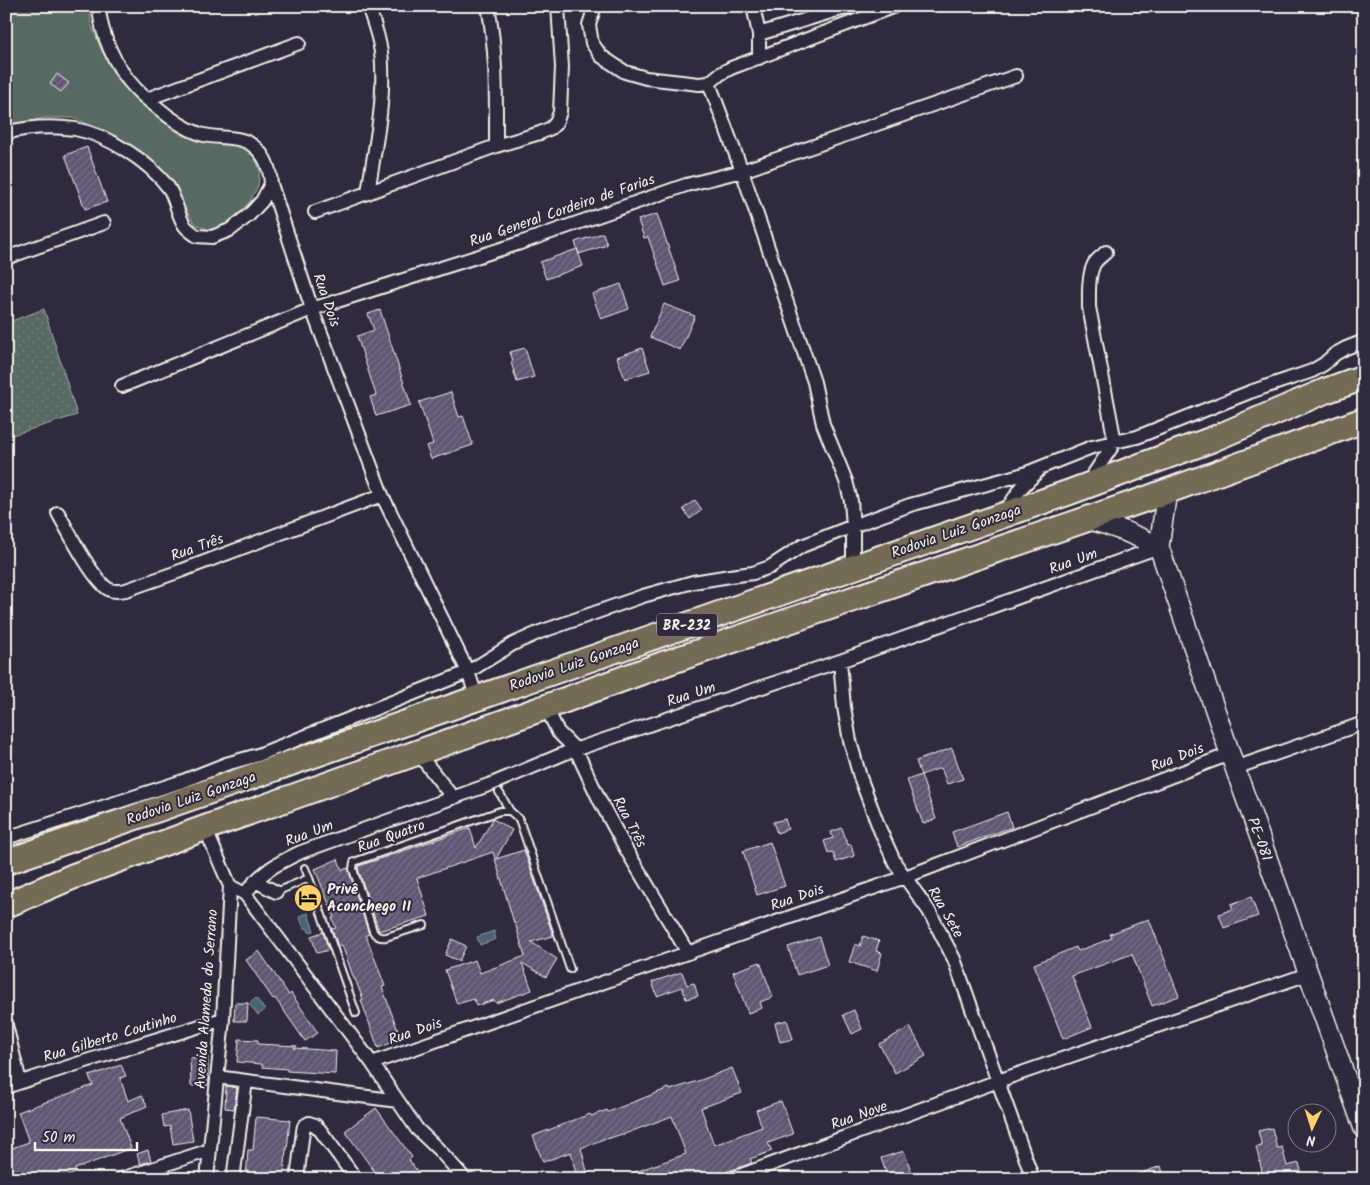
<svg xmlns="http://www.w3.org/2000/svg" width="1370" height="1185" viewBox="0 0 1370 1185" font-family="Kalam,sans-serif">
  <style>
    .grass { fill: url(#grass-dots); stroke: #a6aea6 }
    .park { fill: #576a64; stroke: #a6aea6 }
    .water { fill: #4a6374; stroke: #8e9ca2 }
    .building { fill: url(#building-hatch); stroke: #f4f1e8 }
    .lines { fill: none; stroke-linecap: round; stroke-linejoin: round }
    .lane-casing { stroke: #f4f1e8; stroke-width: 10 }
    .street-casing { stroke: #f4f1e8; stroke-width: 16 }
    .secondary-casing { stroke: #f4f1e8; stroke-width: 22 }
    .highway-casing { stroke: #f4f1e8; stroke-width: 28 }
    .lane { stroke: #2f2a3d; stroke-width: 6 }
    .street { stroke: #2f2a3d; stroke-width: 12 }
    .secondary { stroke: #2f2a3d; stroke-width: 19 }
    .highway { stroke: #746b55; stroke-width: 24 }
    .labels { text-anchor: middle; stroke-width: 4; stroke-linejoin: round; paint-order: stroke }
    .shield { fill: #2f2a3d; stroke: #b9b5b5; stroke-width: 1 }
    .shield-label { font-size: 14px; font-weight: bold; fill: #f4f1e8 }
    .street-label { font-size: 15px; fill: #f4f1e8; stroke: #2f2a3d }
    .poi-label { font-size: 15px; font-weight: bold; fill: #f4f1e8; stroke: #2f2a3d; text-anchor: start }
  </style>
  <defs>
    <pattern id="grass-dots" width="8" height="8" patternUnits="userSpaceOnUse" patternTransform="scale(1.25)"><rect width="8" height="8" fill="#576a64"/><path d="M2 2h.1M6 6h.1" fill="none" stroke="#70807a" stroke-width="1.8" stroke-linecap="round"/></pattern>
    <pattern id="building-hatch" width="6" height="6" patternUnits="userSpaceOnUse" patternTransform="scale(1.25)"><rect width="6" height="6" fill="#605673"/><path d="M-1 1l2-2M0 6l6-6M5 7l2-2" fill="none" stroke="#776f87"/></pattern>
  </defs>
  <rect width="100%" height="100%" fill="#2f2a3d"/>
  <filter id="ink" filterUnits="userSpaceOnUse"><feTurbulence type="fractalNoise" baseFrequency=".02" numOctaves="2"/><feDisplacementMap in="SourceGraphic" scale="10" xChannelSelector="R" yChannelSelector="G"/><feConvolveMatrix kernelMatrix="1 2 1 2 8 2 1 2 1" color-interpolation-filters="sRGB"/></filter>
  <g filter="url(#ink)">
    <path class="grass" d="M44,309L77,415L6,437V323Z"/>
    <path class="park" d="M6,6H90L91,24L101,49L117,80L180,134L204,141L242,145L253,154L260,170L258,186L250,201L235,218L221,227L209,230L195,224L186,210L175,185L158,165L128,143L103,130L73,118H44L6,127Z"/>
    <path class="water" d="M308,913L314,931L309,932L307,928H304L299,916Z
      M494,931L496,939L480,945L477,937Z
      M256,998L265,1010L258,1015L249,1004Z"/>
    <path class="building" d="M57,74L69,83L61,92L50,84Z
      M87,147L107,202L85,209L65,155Z
      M657,214L680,281L665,286L648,237L644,238L638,220Z
      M603,233L607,245L579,254L575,242Z
      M577,249L583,266L546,279L540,262Z
      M621,284L629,309L601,319L592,294Z
      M664,304L695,316L680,350L650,337Z
      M380,310L411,405L376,416L370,397L376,395L357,336L374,330L368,314Z
      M525,348L534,377L517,382L511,362L513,361L510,352Z
      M642,348L650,371L625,379L617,357Z
      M451,392L459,417L463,416L473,445L431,459L426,446L433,444L419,402Z
      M695,500L702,510L690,519L683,509Z
      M952,748L963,779L947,784L941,768L921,775L936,819L923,824L907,780L921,775L916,761Z
      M1007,812L1012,827L957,847L952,832Z
      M493,819L512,830L496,859L524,850L553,935V936L531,942L557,959L546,977L522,963L532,990L496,1003L494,1000L476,1006L474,999L457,1004L445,970L475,960L480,973L525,956L515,923H514L493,852L417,878L429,916L379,931L358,869L359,866L470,828L476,848Z
      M785,819L788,829L777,833L773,822Z
      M842,828L848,845L851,844L854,856L836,862L833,852L828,853L824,841L833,838L831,832Z
      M770,842L785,886L757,895L743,851Z
      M338,859L342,870L348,868L369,934L366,935L367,938L385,986L382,987L401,1039L378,1048L361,1000L363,999L355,979H354L342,945L338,946L332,929L336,928L332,918L334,917L315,869Z
      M1251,897L1258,916L1224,928L1219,914L1233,909L1231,904Z
      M1149,919L1179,996L1152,1006L1132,954L1072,976L1092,1027L1063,1039L1034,964L1076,947L1078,951L1112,938L1110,934Z
      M323,932L329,950L317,953L311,936Z
      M863,936L879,941L876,951L882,953L877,971L849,962L855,944L860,946Z
      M819,937L828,965L797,975L788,947Z
      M452,939L466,946L459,961L445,955Z
      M259,951L289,995L291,993L318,1033L305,1041L275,998L273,999L246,960Z
      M760,962L773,997L760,1002L762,1008L748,1013L733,972Z
      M682,972L687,985L694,983L698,996L686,999L682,987L657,996L652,982Z
      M235,1003H248L247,1021H234Z
      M854,1010L862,1029L852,1034L843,1015Z
      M787,1020L793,1039L780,1042L775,1023Z
      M910,1027L926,1056L895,1073L879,1044Z
      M239,1039L258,1040V1044L297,1046L294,1048L336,1051L335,1074L287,1071V1069L262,1067V1064L237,1062Z
      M208,1057V1085L191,1086L190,1058Z
      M121,1065L126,1076L120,1078L128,1101L142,1095L147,1106L120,1118L131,1148L75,1169L76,1173L59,1179H6V1150L29,1142L18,1112L93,1085L89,1076Z
      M732,1068L742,1093L701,1108L714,1145L762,1127L756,1110L781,1101L793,1134L768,1143L772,1151L750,1159L752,1163L728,1171L724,1174L713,1179H710L708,1175L696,1179H620L619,1178L646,1168L686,1154L672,1116L622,1135V1134L607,1139L606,1138L581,1148L589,1179H577L571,1152L543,1162L533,1136L590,1114L591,1116L607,1110L608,1112L669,1088L670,1090L701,1080Z
      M226,1086L237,1088L234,1109L225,1108Z
      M376,1108L412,1157L409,1160L419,1174L412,1179H380L345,1131Z
      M188,1110L193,1141L173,1144L170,1126L164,1127L162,1115Z
      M256,1117L290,1120L287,1150L286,1149L284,1179H246L248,1150H253Z
      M1272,1128L1277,1148L1282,1147L1287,1166L1299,1163L1303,1179H1264L1256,1147L1262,1146L1258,1131Z
      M148,1150L151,1161L140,1164L137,1154Z
      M904,1151L914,1179H888L881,1158Z
      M1161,1166L1165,1179H1130V1177Z"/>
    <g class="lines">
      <defs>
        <path id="lane" d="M499,792L510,811
          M305,868L309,878
          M276,892L309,878L356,1013
          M424,925L386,937C380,938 376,937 373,931L353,869L354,862L500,811H510L519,819L570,969"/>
        <path id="street" d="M99,6C100,34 116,68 135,88C142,96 151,102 158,108C171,119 184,128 200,134C215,139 239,135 252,145C265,154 270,168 271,184L312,309L382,495L468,672L477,698
          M488,6C497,54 496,98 496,146
          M595,6L589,25L592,43L601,56L625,72L646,78L699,84L709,83L742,171L814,382L823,424L846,481L851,501L853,526V567
          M753,6L759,34V58
          M759,34L850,6
          M709,83L720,74L731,68L895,6
          M147,99L299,43
          M6,133C28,127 52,126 75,129C108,135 148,161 168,187C176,198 177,215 185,226C188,230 193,233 197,236L212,237L230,230L249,215L262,201L271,184
          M368,193C374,151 384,109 382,66C382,46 375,26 368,6
          M315,212L496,146L540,133L551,128L556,123L560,112L562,67L558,6
          M6,258L104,223
          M122,386L312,309L520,243L686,185L742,171L1016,76
          M1089,481L1115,442L1089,307C1089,293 1088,276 1094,264C1097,259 1102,256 1106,252
          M58,513C67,529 95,584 110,590C116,592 121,591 126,590L183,570L382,495
          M1004,513L1022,487L1038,471
          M840,661L844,707L850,741L860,777L880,830L895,863L929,911L954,959L1033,1179
          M546,707L558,732L576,750L600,801L627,851L688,953
          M418,753L453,798
          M1235,768L1364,723
          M205,828L230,886L223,1019L207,1179
          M6,838L183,781L226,764L258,755L468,672L513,644L540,632L643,596L693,582L730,576L753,573L770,567L802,546L853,526L910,505L1024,474L1092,447L1137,437L1250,392L1312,371L1324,364L1335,354L1346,348L1364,341
          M255,881L276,892
          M230,886L245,894L372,1063L417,1129L441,1152L465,1179
          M245,894C262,871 276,864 301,852L494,783L568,752L840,661L1159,547
          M6,1025L20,1082
          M372,1063L905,877L1230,754
          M217,1077L398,1101
          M6,1087L86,1061L223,1019
          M121,1179L210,1150
          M233,1179L246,1081
          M297,1179L303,1131L304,1126L309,1123L315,1125L320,1130L356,1179
          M731,1179L998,1081L1308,974"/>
        <path id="secondary" d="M1167,491L1159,547L1235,768L1364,1129
          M1087,519C1114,526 1134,534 1159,547"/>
        <path id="highway" d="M6,862L1070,492L1213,439L1325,391L1364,377
          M6,905L74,876L205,828L546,707L666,663L1143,500L1364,420"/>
      </defs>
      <use href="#lane" class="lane-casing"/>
      <use href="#street" class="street-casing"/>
      <use href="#secondary" class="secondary-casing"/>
      <use href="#highway" class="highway-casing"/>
      <use href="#lane" class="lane"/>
      <use href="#street" class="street"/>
      <use href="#secondary" class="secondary"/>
      <use href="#highway" class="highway"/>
    </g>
  </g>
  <defs>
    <symbol id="hotel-disc" viewBox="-11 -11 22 22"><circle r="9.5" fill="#ffd166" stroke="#2f2a3d"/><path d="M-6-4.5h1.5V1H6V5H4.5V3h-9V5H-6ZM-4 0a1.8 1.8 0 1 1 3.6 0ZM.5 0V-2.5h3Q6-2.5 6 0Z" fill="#111"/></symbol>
  </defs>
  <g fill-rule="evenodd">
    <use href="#hotel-disc" x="292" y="882" width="32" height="32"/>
  </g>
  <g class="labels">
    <rect class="shield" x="657" y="613.5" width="60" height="23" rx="4"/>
    <g class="shield-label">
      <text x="687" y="630">BR-232</text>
    </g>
    <g class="street-label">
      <text transform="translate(562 210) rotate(-19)" y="5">Rua General Cordeiro de Farias</text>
      <text transform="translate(327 300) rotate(71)" y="5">Rua Dois</text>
      <text transform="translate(956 531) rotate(-19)" y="5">Rodovia Luiz Gonzaga</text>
      <text transform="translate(197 547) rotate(-20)" y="5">Rua Três</text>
      <text transform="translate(1073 561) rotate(-20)" y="5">Rua Um</text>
      <text transform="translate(574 664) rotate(-19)" y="5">Rodovia Luiz Gonzaga</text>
      <text transform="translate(691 694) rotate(-18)" y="5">Rua Um</text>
      <text transform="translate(1177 757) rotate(-21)" y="5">Rua Dois</text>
      <text transform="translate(191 798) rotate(-19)" y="5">Rodovia Luiz Gonzaga</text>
      <text transform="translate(630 822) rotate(62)" y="5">Rua Três</text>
      <text transform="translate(309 833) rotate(-21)" y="5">Rua Um</text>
      <text transform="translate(391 836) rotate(-20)" y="5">Rua Quatro</text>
      <text transform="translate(1260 839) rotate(70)" y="5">PE-081</text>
      <text transform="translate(797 897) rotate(-19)" y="5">Rua Dois</text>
      <text transform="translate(946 912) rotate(60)" y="5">Rua Sete</text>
      <text transform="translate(206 999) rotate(-86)" y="5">Avenida Alameda do Serrano</text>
      <text transform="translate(415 1031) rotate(-19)" y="5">Rua Dois</text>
      <text transform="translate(110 1037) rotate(-17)" y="5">Rua Gilberto Coutinho</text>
      <text transform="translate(859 1115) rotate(-20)" y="5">Rua Nove</text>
    </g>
    <g class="poi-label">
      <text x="327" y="894">Privê<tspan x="327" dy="17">Aconchego II</tspan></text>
    </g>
  </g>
  <rect width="1370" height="1185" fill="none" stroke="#2f2a3d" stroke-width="25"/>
  <rect x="12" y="12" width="1345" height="1160" fill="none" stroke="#f4f1e8" stroke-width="2" filter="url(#ink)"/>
  <g transform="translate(1312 1128) rotate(184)"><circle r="24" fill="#2f2a3d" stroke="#7e7a81"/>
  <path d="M0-4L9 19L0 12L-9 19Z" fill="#ffd166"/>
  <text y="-8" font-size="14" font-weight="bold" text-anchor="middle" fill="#f4f1e8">N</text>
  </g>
  <path d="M35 1142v8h102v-8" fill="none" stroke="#f4f1e8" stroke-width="2.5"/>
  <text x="42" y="1142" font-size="15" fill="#f4f1e8" stroke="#2f2a3d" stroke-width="4" paint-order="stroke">50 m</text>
</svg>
